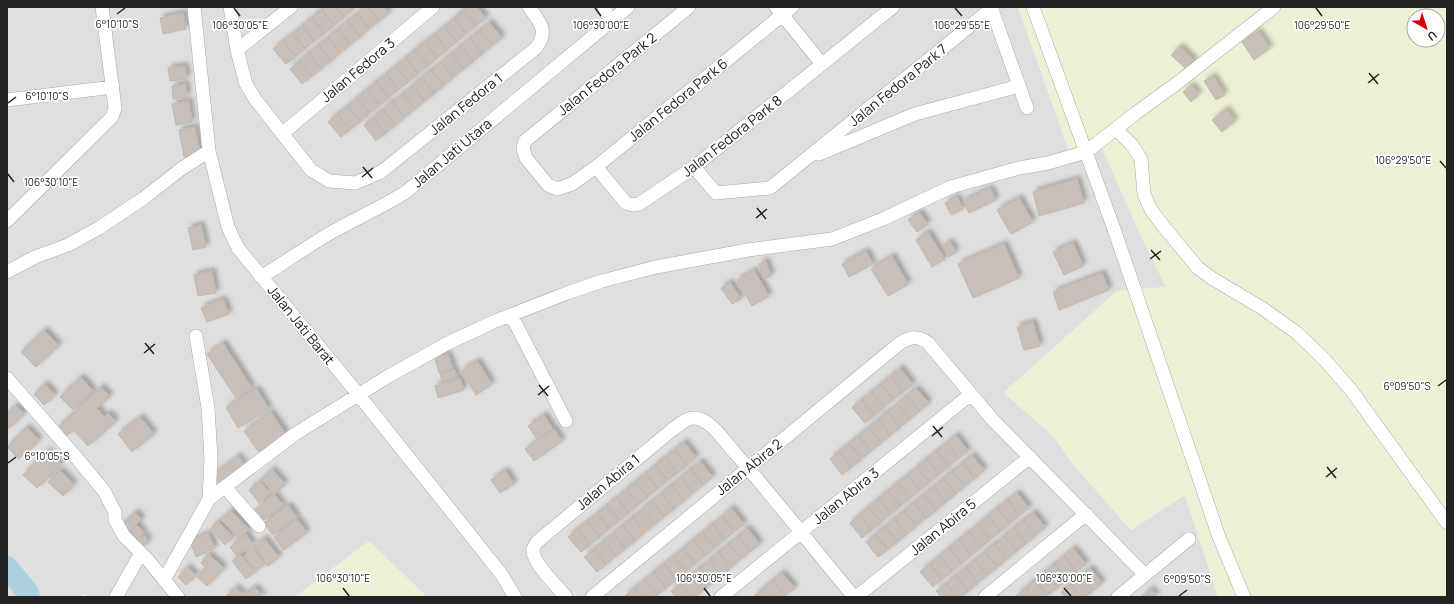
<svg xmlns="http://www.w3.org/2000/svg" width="1454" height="604" viewBox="0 0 1454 604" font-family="Manrope,sans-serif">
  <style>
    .residential { fill: #e0dfdf }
    .farmland { fill: #eef0d5; fill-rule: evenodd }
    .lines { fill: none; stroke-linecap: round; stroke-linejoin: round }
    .river { stroke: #aad3df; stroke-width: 22 }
    .building { fill: #c7bfb8; stroke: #c4b6ab; filter: url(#shadow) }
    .minor-casing { stroke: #a9a9a9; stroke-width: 14 }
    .minor { stroke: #fff; stroke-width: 13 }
    .ticks { fill: none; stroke: #222; stroke-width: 1.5 }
    .labels { text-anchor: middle; stroke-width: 3.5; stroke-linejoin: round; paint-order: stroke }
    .street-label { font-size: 14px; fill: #222; stroke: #fff }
    .ticks-label { font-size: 10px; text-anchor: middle; fill: #222; stroke: #fff; stroke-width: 3.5; stroke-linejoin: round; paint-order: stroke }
  </style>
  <defs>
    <filter id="shadow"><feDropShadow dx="3.5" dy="-3.5" stdDeviation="2" flood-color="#0004"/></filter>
  </defs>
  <rect width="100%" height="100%" fill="#f2efe9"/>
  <path class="residential" d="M7,7H1018L1070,154L1102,148L1141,236L1166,287L1117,291L1004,393L1054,437L1072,463L1131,530L1185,495L1218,597H427L369,542L295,597H88L85,593L81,597H7Z"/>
  <path class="farmland" d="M1018,7H1447V597H1218L1185,495L1131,530L1072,463L1054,437L1004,392L1117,291L1166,287L1141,236L1102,148L1070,154ZM1414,16H1438V40H1414Z
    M369,541L427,597H295Z"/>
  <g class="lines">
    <path class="river" d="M7,567L28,593L29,597"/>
  </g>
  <path class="building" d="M325,7H335L344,17L334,25L322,9Z
    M336,7H351L353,9L344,17Z
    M365,7H368L379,21L370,28L357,13Z
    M369,7H384L389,13L380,20Z
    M468,7H477L486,18L477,25L464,10Z
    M321,10L334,25L325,33L312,17Z
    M463,11L476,26L467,33L454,18Z
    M183,13L186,29L163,34L160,18Z
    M357,14L369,29L360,36L348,21Z
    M312,18L324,33L315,41L303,25Z
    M454,19L466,34L457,41L445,26Z
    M347,21L360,37L351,44L338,29Z
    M489,22L502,38L493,45L480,30Z
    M302,26L314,41L305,48L293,33Z
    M444,27L457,42L447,49L435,34Z
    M338,29L350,45L341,52L328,37Z
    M480,30L492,45L483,53L470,38Z
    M1258,31L1270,48L1254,60L1242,42Z
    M292,34L305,49L296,56L283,41Z
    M434,35L447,50L438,57L425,42Z
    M328,37L340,53L331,60L319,45Z
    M470,38L482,54L473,61L461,46Z
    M283,41L295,57L286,64L273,49Z
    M425,42L437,58L428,65L415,50Z
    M318,45L331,61L321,68L309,53Z
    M460,46L473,61L464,69L451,54Z
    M1180,46L1195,61L1186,69L1171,55Z
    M415,50L428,66L418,73L406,58Z
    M308,53L321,69L312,76L299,61Z
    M451,54L463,69L454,77L441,62Z
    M405,58L418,74L409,81L396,66Z
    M299,61L311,76L302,84L290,69Z
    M441,62L453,77L444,85L432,70Z
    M185,66L187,79L170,81L168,68Z
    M396,66L408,82L399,89L386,74Z
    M431,70L444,85L435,93L422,77Z
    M386,74L398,90L389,97L377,82Z
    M1213,76L1225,95L1216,100L1204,81Z
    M421,78L434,93L425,101L412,85Z
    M376,82L389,98L380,105L367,90Z
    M186,84L187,97L173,99L172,86Z
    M1191,85L1199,94L1191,102L1183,92Z
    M412,86L424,101L415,109L403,94Z
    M367,90L379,106L370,113L357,98Z
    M402,94L415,109L405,117L393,102Z
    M357,98L369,114L360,121L348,106Z
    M189,101L192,122L176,125L172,104Z
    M392,102L405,117L396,125L383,109Z
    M347,106L360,122L350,129L338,114Z
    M1226,109L1235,121L1222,132L1212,120Z
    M383,110L395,125L386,133L373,117Z
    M337,114L350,129L341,137L328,122Z
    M373,118L385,133L376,141L364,125Z
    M195,127L200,154L184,157L179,130Z
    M1077,179L1084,203L1039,216L1033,192Z
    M990,188L996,200L969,213L963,201Z
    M957,197L963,209L951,215L945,203Z
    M1019,198L1033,222L1011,234L997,210Z
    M919,212L928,224L917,232L908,220Z
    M201,225L206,247L193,250L188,228Z
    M928,232L945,259L932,267L916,240Z
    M950,242L956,252L949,257L942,246Z
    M1073,243L1083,266L1064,275L1053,252Z
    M1004,244L1019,278L973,298L958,264Z
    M866,251L873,264L849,277L842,264Z
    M892,256L908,284L888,296L871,269Z
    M766,261L771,276L764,279L759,264Z
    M754,270L769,296L752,306L737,280Z
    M212,271L216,293L198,296L194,275Z
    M1102,273L1109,290L1059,310L1053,292Z
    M730,282L741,299L732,304L721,288Z
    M223,299L229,314L207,322L201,308Z
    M1033,322L1040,346L1024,350L1017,327Z
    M44,330L59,345L36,367L21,352Z
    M223,343L252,388L236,398L207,354Z
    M448,354L453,368L439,373L435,359Z
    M477,361L492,384L476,395L461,371Z
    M900,368L913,384L904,391L891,376Z
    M454,369L457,377L442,382L440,374Z
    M891,376L903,392L894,399L881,384Z
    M81,377L93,391L73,410L60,397Z
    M460,378L464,390L438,398L435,386Z
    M45,384L55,395L44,405L34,394Z
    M881,384L893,399L884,407L872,392Z
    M101,387L110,396L97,408L104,417L108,413L116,421L88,446L73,430L67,436L58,427Z
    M916,388L929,403L920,411L907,395Z
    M257,389L269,409L238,428L226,407Z
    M871,392L884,407L875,415L862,400Z
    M907,396L919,411L910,419L897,403Z
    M861,400L874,416L865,423L852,408Z
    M897,404L910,419L900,427L888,412Z
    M16,405L24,414L7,430V413Z
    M271,412L287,436L260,454L244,431Z
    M887,412L900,427L891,435L878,419Z
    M544,415L553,429L537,439L528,426Z
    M140,417L154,434L132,452L118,434Z
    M878,420L890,435L881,443L869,427Z
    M27,427L39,440L19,459L7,447Z
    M868,428L881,443L871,451L859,435Z
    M554,429L562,441L534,461L525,449Z
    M956,435L968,451L959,458L946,443Z
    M858,436L871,451L862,458L849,443Z
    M684,442L696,457L687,465L675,449Z
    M946,443L958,458L949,466L937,451Z
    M849,444L861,459L852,467L839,451Z
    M674,450L687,465L678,473L665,457Z
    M47,451L61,464L37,488L23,475Z
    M936,451L949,467L940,474L927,459Z
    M839,452L851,467L842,475L830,459Z
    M972,455L984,470L975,478L963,462Z
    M238,456L245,465L219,484L213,475Z
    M665,458L677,473L668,480L655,465Z
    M926,459L939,474L930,482L917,467Z
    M700,461L713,477L703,484L691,469Z
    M962,463L975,478L965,486L953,471Z
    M655,466L667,481L658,488L646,473Z
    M917,467L929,483L920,490L908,475Z
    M272,469L285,484L274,494L261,479Z
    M690,469L703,485L694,492L681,477Z
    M60,470L74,484L63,496L48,482Z
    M505,470L514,484L500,493L491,480Z
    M952,471L965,486L956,494L943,478Z
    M645,474L658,489L648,496L636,481Z
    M907,475L920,490L910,498L898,483Z
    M681,477L693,493L684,500L672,485Z
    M943,479L955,494L946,502L934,486Z
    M260,481L270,493L259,503L249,490Z
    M635,482L648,497L639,504L626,489Z
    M897,483L910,498L901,506L888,491Z
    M671,485L684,501L674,508L662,493Z
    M933,487L945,502L936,510L924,494Z
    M626,490L638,505L629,512L617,497Z
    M888,491L900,506L891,514L879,498Z
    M661,493L674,509L665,516L652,501Z
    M1017,493L1029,508L1020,515L1008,500Z
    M274,494L283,505L264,520L255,509Z
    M923,495L936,510L927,518L914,502Z
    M616,498L629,513L620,520L607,505Z
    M878,499L891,514L881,522L869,507Z
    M1007,500L1019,516L1011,523L998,508Z
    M652,501L664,517L655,524L642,509Z
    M914,503L926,518L917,525L904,510Z
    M288,505L297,517L273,535L264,523Z
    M606,506L619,521L610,528L597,513Z
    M868,507L881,522L872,530L859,515Z
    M731,508L744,524L735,531L722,516Z
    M997,508L1010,524L1001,531L988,516Z
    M642,509L655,524L645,532L633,517Z
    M231,510L249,530L239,539L221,519Z
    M904,511L916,526L907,534L895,518Z
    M135,512L142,519L127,534L120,527Z
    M1033,512L1045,527L1036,535L1024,520Z
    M597,514L609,529L600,536L588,521Z
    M859,515L871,530L862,538L850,523Z
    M988,516L1000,532L991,539L978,524Z
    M632,517L645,532L636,540L623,525Z
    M722,517L734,532L725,539L713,524Z
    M297,519L307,532L284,550L274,537Z
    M894,519L907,534L898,541L885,526Z
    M1023,520L1036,535L1027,543L1014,528Z
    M218,521L233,537L225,545L210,529Z
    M587,521L600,537L590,544L578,529Z
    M712,524L724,540L716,547L703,532Z
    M978,524L990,540L981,547L969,532Z
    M137,525L144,533L137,540L130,532Z
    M623,525L635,541L626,548L613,533Z
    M884,527L897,542L888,549L875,534Z
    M747,528L760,544L751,551L738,536Z
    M1013,528L1026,543L1017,551L1004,536Z
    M577,529L590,545L581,552L568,537Z
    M968,532L981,547L972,555L959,540Z
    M208,533L215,548L196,557L190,542Z
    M613,533L625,549L616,556L604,541Z
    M702,533L715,548L706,555L693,540Z
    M246,534L253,544L237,556L230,547Z
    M144,535L149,541L142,548L137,542Z
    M875,535L887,550L878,557L866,542Z
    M738,536L750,551L741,559L729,544Z
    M1004,536L1016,551L1007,559L995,544Z
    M264,538L279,557L268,566L254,546Z
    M693,540L705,556L696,563L683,548Z
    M959,540L971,556L962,563L949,548Z
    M603,541L616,556L606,564L594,549Z
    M728,544L741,559L731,567L719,552Z
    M994,544L1007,559L997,567L985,551Z
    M253,548L265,564L256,571L244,556Z
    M949,548L961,564L952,571L940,556Z
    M1073,548L1086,564L1077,571L1064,556Z
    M594,549L606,564L597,572L584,557Z
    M683,549L695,564L686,571L674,556Z
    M718,552L731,567L722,575L709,560Z
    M984,552L997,567L988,575L975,560Z
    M208,554L224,568L207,586L197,577L206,568L201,563Z
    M240,554L255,572L246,579L232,561Z
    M673,556L686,572L677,579L664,564Z
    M939,556L952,571L943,579L930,564Z
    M1064,556L1076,572L1067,579L1055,564Z
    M709,560L721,575L712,583L700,568Z
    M975,560L987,575L978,583L966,567Z
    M664,564L676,580L667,587L654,572Z
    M929,564L942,579L933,587L920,572Z
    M1054,564L1067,580L1057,587L1045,572Z
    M187,567L196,575L186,585L178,577Z
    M699,568L712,583L702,591L690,576Z
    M965,568L978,583L968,591L956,575Z
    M1090,568L1102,583L1093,591L1080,576Z
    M654,572L666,588L657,595L645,580Z
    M1044,572L1057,588L1048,595L1035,580Z
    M782,573L795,588L785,595L773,580Z
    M689,576L702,591L695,597H691L680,584Z
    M955,576L968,591L961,597H957L946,583Z
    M1080,576L1092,591L1085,597H1082L1071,583Z
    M644,580L657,595L655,597H642L635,588Z
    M1034,580L1047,596L1045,597H1033L1026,588Z
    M773,581L785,596L784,597H771L763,588Z
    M680,584L690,597H675L671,591Z
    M946,584L957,597H941L936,591Z
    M1070,584L1081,597H1065L1061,592Z
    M236,587L245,597H225Z
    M255,587L263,597H246L244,595Z
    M634,588L642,597H626L625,596Z
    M1025,588L1032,597H1017L1016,596Z
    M763,589L770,597H754V596Z
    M1151,589L1157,597H1142V596Z"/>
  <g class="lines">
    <defs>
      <path id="minor" d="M194,7L209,151L228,227L238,248L358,394L502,575L515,597
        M230,7L237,50L246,84L255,99L311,170L329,181L355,183L381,172L536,48C549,31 540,22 529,7
        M604,7L610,22
        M689,7L525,141L523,149L526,158L548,185L557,189L572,184L596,167L792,7
        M776,7L822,64
        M991,7L1027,108
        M1033,7L1114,229L1219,537L1244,597
        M237,50L291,7
        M7,100L113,87
        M1116,129L1132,145L1141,159L1144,194L1151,210L1168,232L1198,268L1213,279L1262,308L1297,333L1324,359L1351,390L1447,523
        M283,133L433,7
        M819,154L915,114L1019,86
        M596,167L626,203L633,205L639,204L694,167L893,7
        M694,167L716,193L770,188L991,9
        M7,221L112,117L115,108L102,7
        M7,272L35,257L68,245L99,228L144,198L181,169L209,151
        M261,277C285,262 308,246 332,232C357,218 382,207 406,192L628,7
        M511,315L566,421
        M196,336L208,408L211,458L209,499
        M7,378L70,450L104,491L115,512V520L124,536L148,560L178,597
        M225,487L259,526
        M164,580L209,499L295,434L387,377L446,344L493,322L567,293L602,281L656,267L748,250L832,239L883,219L951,187L1019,168L1048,163L1086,152L1136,113L1176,84L1274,7
        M116,597L141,553
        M566,597C558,587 531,562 533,549C534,546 536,543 538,541L673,429C682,423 689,415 700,419C715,425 725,442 735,453C776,500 814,549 854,597
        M592,597L900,343C910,337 918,335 928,343L992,419L1145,575
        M721,597L971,394
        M856,597L1030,457
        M985,597L1086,514
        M1118,597L1189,539"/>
    </defs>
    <use href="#minor" class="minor-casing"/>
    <use href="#minor" class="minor"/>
  </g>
  <path class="ticks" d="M234,8L240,16M595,8L601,16M955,8L962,16M1316,8L1322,16M117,14L125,8M1369,73L1378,84M1368,83L1379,74M8,103L16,97M1440,161L1446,168M363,167L372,178M8,174L14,182M362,177L373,168M757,208L766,219M756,218L767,209M1151,250L1160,260M1150,259L1161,251M145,343L154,354M144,353L155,344M539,385L548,396M1438,386L1446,380M538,395L549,386M933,426L942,437M932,436L943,427M8,463L16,457M1327,467L1336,478M1326,477L1337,468M343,588L349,596M704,588L710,596M1064,588L1071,596M1179,596L1187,590"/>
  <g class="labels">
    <g class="street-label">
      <text transform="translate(358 70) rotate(-40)" y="5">Jalan Fedora 3</text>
      <text transform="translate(607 74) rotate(-39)" y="5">Jalan Fedora Park 2</text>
      <text transform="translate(898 85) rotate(-39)" y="5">Jalan Fedora Park 7</text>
      <text transform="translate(678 100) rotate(-39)" y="5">Jalan Fedora Park 6</text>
      <text transform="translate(466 104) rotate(-39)" y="5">Jalan Fedora 1</text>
      <text transform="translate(732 136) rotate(-38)" y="5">Jalan Fedora Park 8</text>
      <text transform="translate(452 153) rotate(-40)" y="5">Jalan Jati Utara</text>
      <text transform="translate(301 325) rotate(51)" y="5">Jalan Jati Barat</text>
      <text transform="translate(749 467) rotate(-39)" y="5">Jalan Abira 2</text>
      <text transform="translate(608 482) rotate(-40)" y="5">Jalan Abira 1</text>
      <text transform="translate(846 496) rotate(-39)" y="5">Jalan Abira 3</text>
      <text transform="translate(943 527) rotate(-39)" y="5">Jalan Abira 5</text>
    </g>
  </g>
  <g class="ticks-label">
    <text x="117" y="28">6°10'10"S</text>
    <text x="240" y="29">106°30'05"E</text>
    <text x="601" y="29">106°30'00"E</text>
    <text x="962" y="29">106°29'55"E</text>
    <text x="1322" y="29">106°29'50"E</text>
    <text x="47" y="100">6°10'10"S</text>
    <text x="1403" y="164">106°29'50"E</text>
    <text x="51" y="186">106°30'10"E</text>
    <text x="1407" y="390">6°09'50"S</text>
    <text x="47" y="460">6°10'05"S</text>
    <text x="343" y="582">106°30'10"E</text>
    <text x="704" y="582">106°30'05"E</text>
    <text x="1064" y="582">106°30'00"E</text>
    <text x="1187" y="583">6°09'50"S</text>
  </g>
  <rect width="1454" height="604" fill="none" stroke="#222222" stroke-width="16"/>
  <g transform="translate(1426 28) rotate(141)"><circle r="19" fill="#ffffff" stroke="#a7a7a7"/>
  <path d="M0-3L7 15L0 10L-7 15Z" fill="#d40000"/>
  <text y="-6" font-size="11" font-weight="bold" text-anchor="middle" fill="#222222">U</text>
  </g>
</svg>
